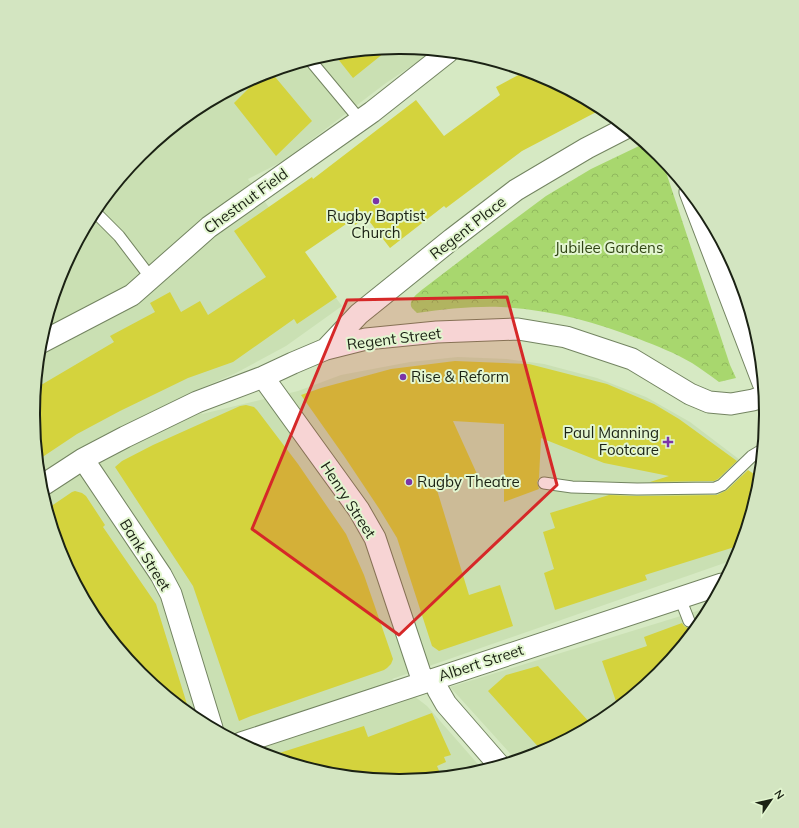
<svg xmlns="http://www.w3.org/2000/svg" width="799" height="828" viewBox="0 0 799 828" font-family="Mulish,sans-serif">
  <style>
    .built { fill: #cae0b3 }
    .forest { fill: url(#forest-crowns) }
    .building { fill: #d4d33d }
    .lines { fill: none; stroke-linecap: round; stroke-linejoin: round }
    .lane-casing { stroke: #738461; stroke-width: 13 }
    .street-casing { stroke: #738461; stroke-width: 23 }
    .lane { stroke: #fff; stroke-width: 11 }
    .street { stroke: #fff; stroke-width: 21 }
    .marked { fill: #d62828; fill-opacity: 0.2; stroke: #d62828; stroke-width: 3; stroke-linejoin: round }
    .poi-dot { fill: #7b35a8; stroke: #e3f6d0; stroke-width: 1.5 }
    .labels { text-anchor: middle; stroke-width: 4; stroke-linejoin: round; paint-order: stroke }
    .street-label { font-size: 15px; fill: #1b2214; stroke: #e3f6d0 }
    .poi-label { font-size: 15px; fill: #1b2214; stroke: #e3f6d0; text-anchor: start }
    .park-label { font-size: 15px; fill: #304413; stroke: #e3f6d0 }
    .rim { fill: none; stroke: #1b2214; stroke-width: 2 }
  </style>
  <defs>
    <pattern id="forest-crowns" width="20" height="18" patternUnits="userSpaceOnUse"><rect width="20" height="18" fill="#a8d76e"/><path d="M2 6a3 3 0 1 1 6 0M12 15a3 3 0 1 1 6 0" fill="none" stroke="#90b85e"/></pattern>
  </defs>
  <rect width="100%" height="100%" fill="#d6e9c3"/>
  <path class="built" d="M400,48L434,51L386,83L285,160L248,179L342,306L286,346L236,373L190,393L202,414L298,391L341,375L410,362L458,357L507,359L544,364L597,378L646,397L690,422L740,460L748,521L738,554L736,559L392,679L427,706L483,770L471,773L399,780L328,773L259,753L196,719L140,673L95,617L61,554L40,485L33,414L40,342L61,274L95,210L141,155L196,109L259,75L328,55Z
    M710,607L704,618L658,673L603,719L540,753L516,760L450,687Z"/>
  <path class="forest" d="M647,145L661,157L730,365L736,378L719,382C710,375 701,369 692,363C675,353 657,346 639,339C596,322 548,309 501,307C473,306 445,309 417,313C416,312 412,308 412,308C407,301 418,293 423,289L495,234L546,196L591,169L639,146Z"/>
  <path class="building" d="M389,49L353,78L334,54L342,53Z
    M526,71L540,75L602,109L522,151L446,208L444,206L390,248L366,217L355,225L352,220L305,252L337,297L297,324L294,319L233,362L188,378L120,411L77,434L38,460L33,414L36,388L114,342L110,336L155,312L150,303L170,292L181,312L200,301L208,315L266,277L234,231L312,177L313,179L416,100L444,136L500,95L496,87Z
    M271,72L312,121L276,156L234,103L263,74Z
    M455,361L529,364L607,384L654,404L679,419L737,461L718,479L714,481L650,482L669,476L604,463L541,438L539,478L537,482L539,489L504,502V424L453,421L477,474L437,490L469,595L500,585L513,626L439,651L432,646L397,538L380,510L344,456L301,395L321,388L391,369Z
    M246,405L254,407L257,410L298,464L346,534L364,575L393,659L391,664L387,668L384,670L251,716L239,721L193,586L115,467L122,461L153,445L240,406Z
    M748,470L760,478L759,486L741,545L645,575L647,580L555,610L544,573L554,569L543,532L555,528L550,513L609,495L637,496L717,495L727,490Z
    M75,491L82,493L86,496L105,525L103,527L156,604L190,714L140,673L95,617L61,553L47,509L72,492Z
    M706,615L658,673L618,707L602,661L647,646L644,637L682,623L684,626L688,628L692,627L694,626L696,622V618Z
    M538,666L592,725L542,751L488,691L506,675Z
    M432,713L451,755L444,757L446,762L437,766L440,773L422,778L399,780L328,773L270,756L364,726L368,737Z"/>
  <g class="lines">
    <defs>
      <path id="lane" d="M310,60L360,120
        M94,211L119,236L151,278
        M544,483L572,487L637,489L715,488L722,485L752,456L762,450
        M680,598L689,621"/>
      <path id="street" d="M690,192L763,383
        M40,343L132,295L209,227L372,112L448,52
        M326,349L359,314L452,239L516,190L587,148L626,128
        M263,377L359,510L375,538L423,682
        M83,459L161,575L171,594L212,728
        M40,487L83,459L125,437L197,402L263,377L293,363L326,349L366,339L437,332L518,329L566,337L632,359L690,394L709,402L731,404L753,400L764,396
        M434,679L438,690L446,704L499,765
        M241,743L722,584"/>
    </defs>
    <use href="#lane" class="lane-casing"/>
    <use href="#street" class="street-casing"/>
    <use href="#lane" class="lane"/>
    <use href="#street" class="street"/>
  </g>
  <path class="marked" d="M507,297L557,485L399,635L252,529L347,300Z"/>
  <g class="poi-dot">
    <circle cx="376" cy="201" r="4"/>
    <circle cx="403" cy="377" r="4"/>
    <path d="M666 436h4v4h4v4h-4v4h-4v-4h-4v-4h4z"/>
    <circle cx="409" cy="482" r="4"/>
  </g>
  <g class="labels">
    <g class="street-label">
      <text transform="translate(246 201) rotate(-36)" y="5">Chestnut Field</text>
      <text transform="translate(468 228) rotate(-38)" y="5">Regent Place</text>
      <text transform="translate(394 339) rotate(-7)" y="5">Regent Street</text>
      <text transform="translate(348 500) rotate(57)" y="5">Henry Street</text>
      <text transform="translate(145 555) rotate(58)" y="5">Bank Street</text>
      <text transform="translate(481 663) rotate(-18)" y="5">Albert Street</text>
    </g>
    <g class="poi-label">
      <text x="376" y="221" text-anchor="middle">Rugby Baptist<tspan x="376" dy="17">Church</tspan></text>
      <text x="411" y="382">Rise &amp; Reform</text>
      <text x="659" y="438" text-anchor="end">Paul Manning<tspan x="659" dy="17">Footcare</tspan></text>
      <text x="417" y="487">Rugby Theatre</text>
    </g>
    <g class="park-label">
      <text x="609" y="253">Jubilee Gardens</text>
    </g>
  </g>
  <path d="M0 0H799V828H0ZM399 54H400A359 359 0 0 1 759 413V415A359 359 0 0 1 400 774H399A359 359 0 0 1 40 415V413A359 359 0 0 1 399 54Z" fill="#d3e5c1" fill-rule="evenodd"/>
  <path class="rim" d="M399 54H400A359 359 0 0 1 759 413V415A359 359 0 0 1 400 774H399A359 359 0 0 1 40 415V413A359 359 0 0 1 399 54Z"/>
  <g transform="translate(771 800) rotate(56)" stroke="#e3f6d0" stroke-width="3" paint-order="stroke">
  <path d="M0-3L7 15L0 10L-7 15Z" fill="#1b2214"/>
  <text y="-6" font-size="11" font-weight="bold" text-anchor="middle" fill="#1b2214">N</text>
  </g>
</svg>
